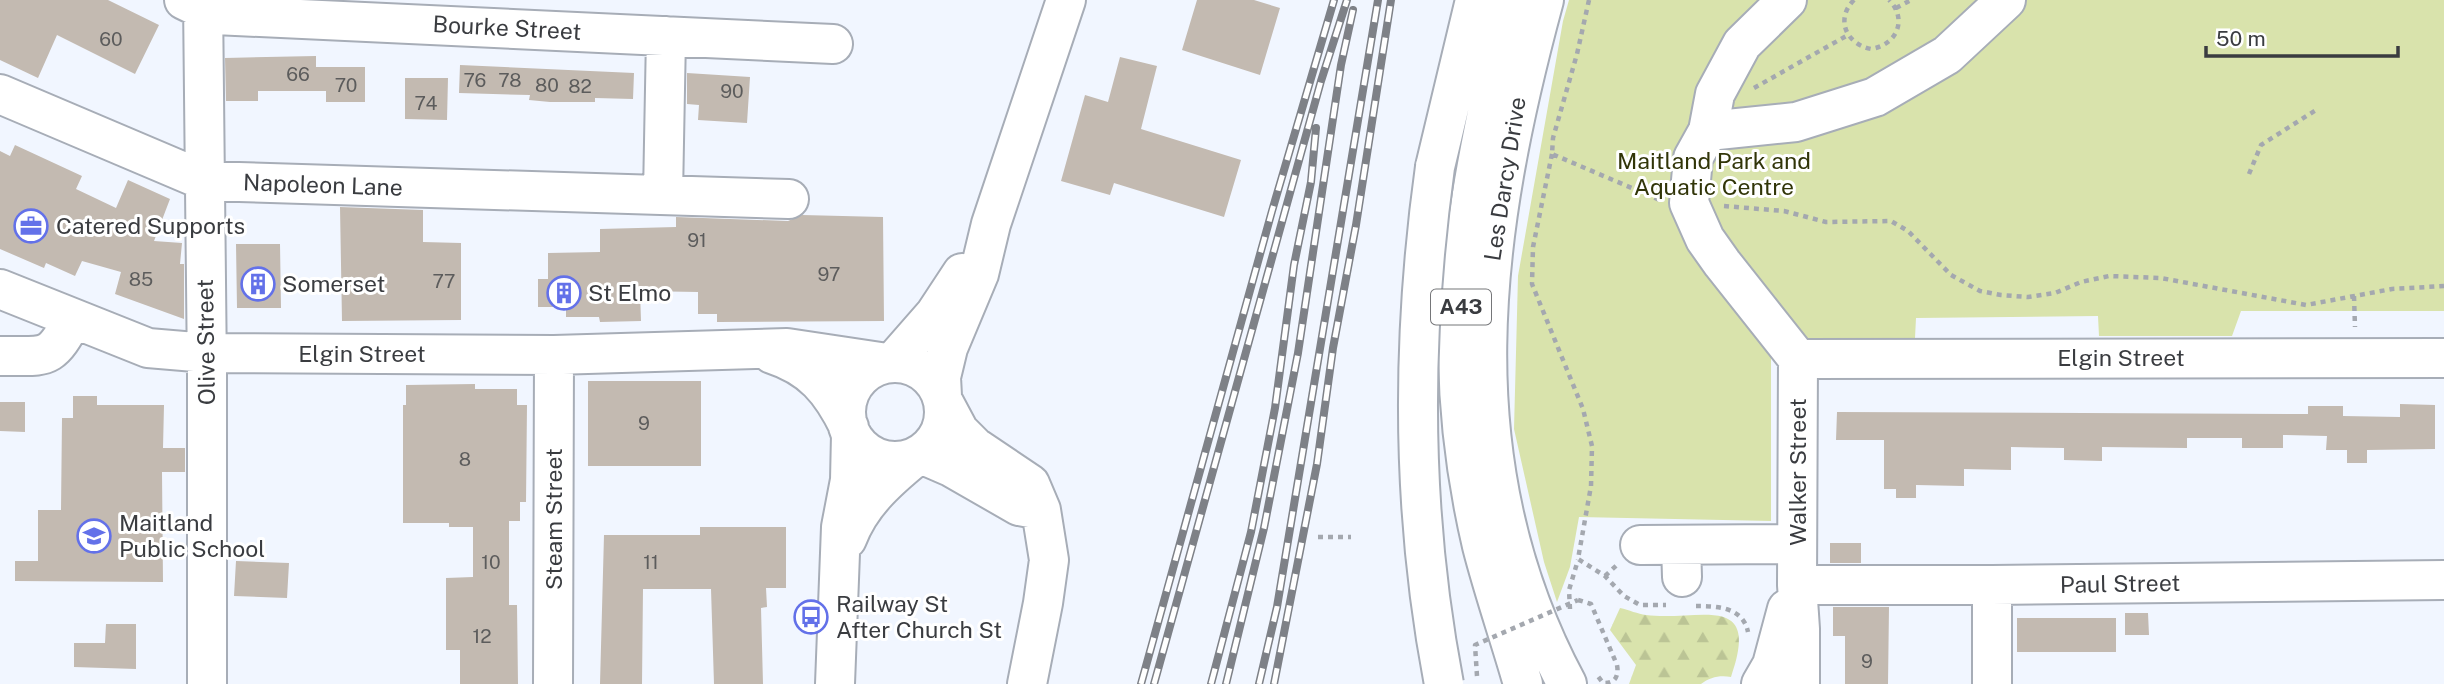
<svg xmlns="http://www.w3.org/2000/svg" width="2444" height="684" viewBox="0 0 2444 684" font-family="'Public Sans',sans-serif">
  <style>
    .forest { fill: url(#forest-firs) }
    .park { fill: #d9e3ac }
    .building { fill: #c3bab1 }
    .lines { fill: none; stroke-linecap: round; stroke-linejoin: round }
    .minor-casing { stroke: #a7adb7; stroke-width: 42 }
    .highway-casing { stroke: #a7adb7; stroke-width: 42 }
    .path { stroke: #a4a8af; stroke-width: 4.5; stroke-dasharray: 5 5; stroke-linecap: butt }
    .minor { stroke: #fff; stroke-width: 38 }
    .highway { stroke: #fff; stroke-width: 38 }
    .rail-casing { stroke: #7e8187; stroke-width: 8 }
    .rail { stroke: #fff; stroke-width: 5; stroke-dasharray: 16; stroke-linecap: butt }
    .highway-bridge-casing { stroke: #a7adb7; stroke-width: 42; stroke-linecap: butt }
    .path-bridge { stroke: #a4a8af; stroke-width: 4.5; stroke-dasharray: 5 5; stroke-linecap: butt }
    .highway-bridge { stroke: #fff; stroke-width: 38 }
    .labels { text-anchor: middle; stroke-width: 6; stroke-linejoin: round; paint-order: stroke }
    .number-label { font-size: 19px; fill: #5c5c5c }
    .shield { fill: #fff; stroke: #757679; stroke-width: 2 }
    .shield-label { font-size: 21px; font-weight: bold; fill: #3a3c40 }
    .street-label { font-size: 23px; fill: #3a3c40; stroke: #fff }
    .park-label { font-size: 23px; fill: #313508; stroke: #fff }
    .poi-label { font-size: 23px; fill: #3a3c40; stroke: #fff; text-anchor: start }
  </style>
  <defs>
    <pattern id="forest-firs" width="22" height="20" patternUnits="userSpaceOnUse" patternTransform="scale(1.75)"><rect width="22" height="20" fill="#d9e3ac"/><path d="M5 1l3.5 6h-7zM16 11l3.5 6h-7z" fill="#bbc495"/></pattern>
  </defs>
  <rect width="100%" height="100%" fill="#f1f6ff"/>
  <path class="forest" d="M1620,608C1629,610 1638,614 1646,615C1697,622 1762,590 1731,677C1720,675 1710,677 1701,684H1629L1636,665L1610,630Z"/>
  <path class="park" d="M1569,0H2444V311H2241L2232,336H2099L2098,316L1916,318L1915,338H1771V521L1579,517L1570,567L1557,602L1544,562L1514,429L1518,276L1563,21Z"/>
  <path class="building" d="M0,0H108L159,25L135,74L57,35L38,78L0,60Z
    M1197,0H1254L1280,8L1260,75L1182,50Z
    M316,56V67H365V102H326V91H258V101H226L225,58Z
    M1120,57L1157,66L1141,129L1241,160L1224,217L1114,183L1110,195L1061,181L1085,95L1108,102Z
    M460,65L634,73L633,99L595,98V102H550L529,100L530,95L459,93Z
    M687,73L750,77L747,123L698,120L699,105L687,104Z
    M405,78H448L447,120L405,119Z
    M15,145L82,176L76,189L116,208L128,180L170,199L154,241L182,243L180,264H184V319L115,294L121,272L82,261L75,276L46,263L44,268L0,249V151L10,156Z
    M340,207L423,210V242L461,243V320L342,321Z
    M802,215L883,217L884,321L717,322V314H698V292L640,291L641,321L600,322L599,317H566V307H538V279H548V253L600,252V229L676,227V217L788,221Z
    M236,244H280L281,308H237Z
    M588,381H701V466H588Z
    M475,384V389H517V405H527L526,502H520V521H509V605H517L518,684H460V650H446V578L473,577V527H449V523H403V405H406V385Z
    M73,396H97V405H164L163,448H185V472H162L163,582L15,581V561H38V510H61L62,418H73Z
    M0,402H25V432L0,431Z
    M2400,404L2435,405V449L2367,450V463H2347V450H2326L2327,436L2283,435V448H2242V438H2187V448L2102,447V461L2064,460V448L2011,447V470L1964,469V486L1916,485V498H1896V489H1884V440H1836L1837,412L2308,414V406H2343V416L2400,417Z
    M700,527H786V588H766L767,607L761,608L763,684H714L711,589H643L642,684H600L604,535H700Z
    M1830,543H1861V563H1830Z
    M236,561L289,563L287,598L234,596Z
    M1833,607H1889L1888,684H1845V636H1833Z
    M2125,613H2148L2149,635H2125Z
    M2017,618H2116V652H2017Z
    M106,624H136V669L74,667V643H105Z"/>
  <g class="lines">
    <defs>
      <path id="minor" d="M184,0L215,15L833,44
        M203,0L207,375V684
        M1787,0L1742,44L1715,94L1708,131L1693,158L1689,203L1705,239L1722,263L1798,359
        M0,94L205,181L789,199
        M1708,131L1796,122L1875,97L1947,55L2006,0
        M663,195L666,36
        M0,289L148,348L207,353L554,355L787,348L887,363
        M772,354C812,367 831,390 849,427
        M0,356C47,355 49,363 73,319
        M1798,359L2444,358
        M1798,359L1797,585L1800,629V684
        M893,362L935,314L962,273
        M846 412a49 49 0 1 1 98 0a49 49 0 1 1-98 0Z
        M942,396L941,377L948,348L979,274L991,224L1066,0
        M943,401L959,431L975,447L1030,484L1041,510L1049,560L1043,603L1027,684
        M921,454L951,467L1019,506L1041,510
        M847,539C860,504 886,481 914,458
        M1640,545L1797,544
        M1681,545L1682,577
        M1797,585H1992L2444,580
        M1992,585V684
        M553,684L554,355
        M835,684L841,527L850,480L851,434
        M1761,684L1772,665L1787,609"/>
      <path id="highway" d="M1511,0C1486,117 1457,236 1458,357C1459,419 1468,486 1482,546C1494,593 1510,638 1523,684
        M1544,0C1481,232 1448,462 1567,684
        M1435,167L1475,0"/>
    </defs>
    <use href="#minor" class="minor-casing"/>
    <use href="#highway" class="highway-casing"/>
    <path class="path" d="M1589,0L1577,54L1553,138L1552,154L1660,200
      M1854,0C1835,19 1846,44 1871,49C1897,45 1908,19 1889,0
      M1896,8L1911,0
      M1754,88L1848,35
      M1552,154L1533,247L1532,284L1583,409L1592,446L1591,486L1578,559L1605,576L1624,596L1640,605H1666
      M2249,174L2261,145L2316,110
      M1724,206L1784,211L1826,222L1891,221L1908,231L1951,275L1980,291L2001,295L2028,297L2055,293L2081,282L2109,276L2161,278L2306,305L2392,289L2444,286
      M2354,296L2355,327
      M1318,537H1351
      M1605,576L1618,564
      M1578,600L1591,604L1617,665C1619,676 1615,684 1603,683L1597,675
      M1696,606C1717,606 1743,607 1748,632
      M1570,609L1569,590L1578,560"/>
    <use href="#minor" class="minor"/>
    <use href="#highway" class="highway"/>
    <defs>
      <path id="rail" d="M1141,684L1272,211L1334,0
        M1154,684L1321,81L1347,0
        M1211,684L1251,532L1275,408L1294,265L1311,182L1316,128
        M1226,684L1264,528L1298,353L1341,65L1353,10
        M1259,684L1277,607L1378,0
        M1274,684L1317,464L1333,348L1356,225L1391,0"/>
    </defs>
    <use href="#rail" class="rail-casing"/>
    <use href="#rail" class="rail"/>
    <defs>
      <path id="highway-bridge" d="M1435,167C1411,339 1411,513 1444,684"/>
    </defs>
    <use href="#highway-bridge" class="highway-bridge-casing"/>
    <path class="path-bridge" d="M1477,676L1475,645L1578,600"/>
    <use href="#highway-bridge" class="highway-bridge"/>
  </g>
  <defs>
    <symbol id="office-ring" viewBox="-11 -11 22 22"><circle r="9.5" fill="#fff" stroke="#6371e9" stroke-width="1.5"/><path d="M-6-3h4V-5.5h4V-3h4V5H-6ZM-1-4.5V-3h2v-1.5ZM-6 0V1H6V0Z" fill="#6371e9"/></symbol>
    <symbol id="building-ring" viewBox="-11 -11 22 22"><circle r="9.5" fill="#fff" stroke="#6371e9" stroke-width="1.5"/><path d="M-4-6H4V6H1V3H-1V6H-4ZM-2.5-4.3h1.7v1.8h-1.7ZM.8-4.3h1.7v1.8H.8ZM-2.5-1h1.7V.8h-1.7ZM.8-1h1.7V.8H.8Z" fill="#6371e9"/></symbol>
    <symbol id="school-ring" viewBox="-11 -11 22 22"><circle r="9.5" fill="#fff" stroke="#6371e9" stroke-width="1.5"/><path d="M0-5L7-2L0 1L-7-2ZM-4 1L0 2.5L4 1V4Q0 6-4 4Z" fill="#6371e9"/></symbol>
    <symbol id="bus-ring" viewBox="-11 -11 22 22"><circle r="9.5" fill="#fff" stroke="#6371e9" stroke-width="1.5"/><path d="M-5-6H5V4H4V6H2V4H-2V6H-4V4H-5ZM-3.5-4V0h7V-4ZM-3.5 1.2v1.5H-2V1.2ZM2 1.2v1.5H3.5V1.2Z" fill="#6371e9"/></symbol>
  </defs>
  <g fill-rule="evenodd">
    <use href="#office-ring" x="12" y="207" width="38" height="38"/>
    <use href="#building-ring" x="239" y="265" width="38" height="38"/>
    <use href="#building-ring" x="545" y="274" width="38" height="38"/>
    <use href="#school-ring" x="75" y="517" width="38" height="38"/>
    <use href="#bus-ring" x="792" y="598" width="38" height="38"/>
  </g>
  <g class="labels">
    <g class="number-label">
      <text x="111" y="46">60</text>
      <text x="298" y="81">66</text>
      <text x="475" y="87">76</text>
      <text x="510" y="87">78</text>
      <text x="346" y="92">70</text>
      <text x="547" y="92">80</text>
      <text x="580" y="93">82</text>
      <text x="732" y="98">90</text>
      <text x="426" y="110">74</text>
      <text x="697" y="247">91</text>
      <text x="829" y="281">97</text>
      <text x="141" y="286">85</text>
      <text x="444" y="288">77</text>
      <text x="644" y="430">9</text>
      <text x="465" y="466">8</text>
      <text x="491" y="569">10</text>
      <text x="651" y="569">11</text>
      <text x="482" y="643">12</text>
      <text x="1867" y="668">9</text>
    </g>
    <rect class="shield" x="1431" y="289.5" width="60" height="35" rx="5"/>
    <g class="shield-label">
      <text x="1461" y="314">A43</text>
    </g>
    <g class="street-label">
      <text transform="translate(507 28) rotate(3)" y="8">Bourke Street</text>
      <text transform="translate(1505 179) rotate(-81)" y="8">Les Darcy Drive</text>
      <text transform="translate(323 185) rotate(2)" y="8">Napoleon Lane</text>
      <text transform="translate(206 342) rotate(-91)" y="8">Olive Street</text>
      <text x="362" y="362">Elgin Street</text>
      <text x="2121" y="366">Elgin Street</text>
      <text transform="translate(1798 472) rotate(-90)" y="8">Walker Street</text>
      <text transform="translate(554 519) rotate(-90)" y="8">Steam Street</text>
      <text transform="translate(2120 584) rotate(-1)" y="8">Paul Street</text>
    </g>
    <g class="park-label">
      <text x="1714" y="169">Maitland Park and<tspan x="1714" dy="26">Aquatic Centre</tspan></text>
    </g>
    <g class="poi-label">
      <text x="56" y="234">Catered Supports</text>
      <text x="282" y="292">Somerset</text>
      <text x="588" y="301">St Elmo</text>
      <text x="119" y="531">Maitland<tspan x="119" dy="26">Public School</tspan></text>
      <text x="836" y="612">Railway St<tspan x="836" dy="26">After Church St</tspan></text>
    </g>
  </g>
  <path d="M2206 46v10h192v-10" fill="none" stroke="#3a3c40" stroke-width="3.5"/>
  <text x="2216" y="46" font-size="21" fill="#3a3c40" stroke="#ffffff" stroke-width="5" paint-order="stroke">50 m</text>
</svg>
